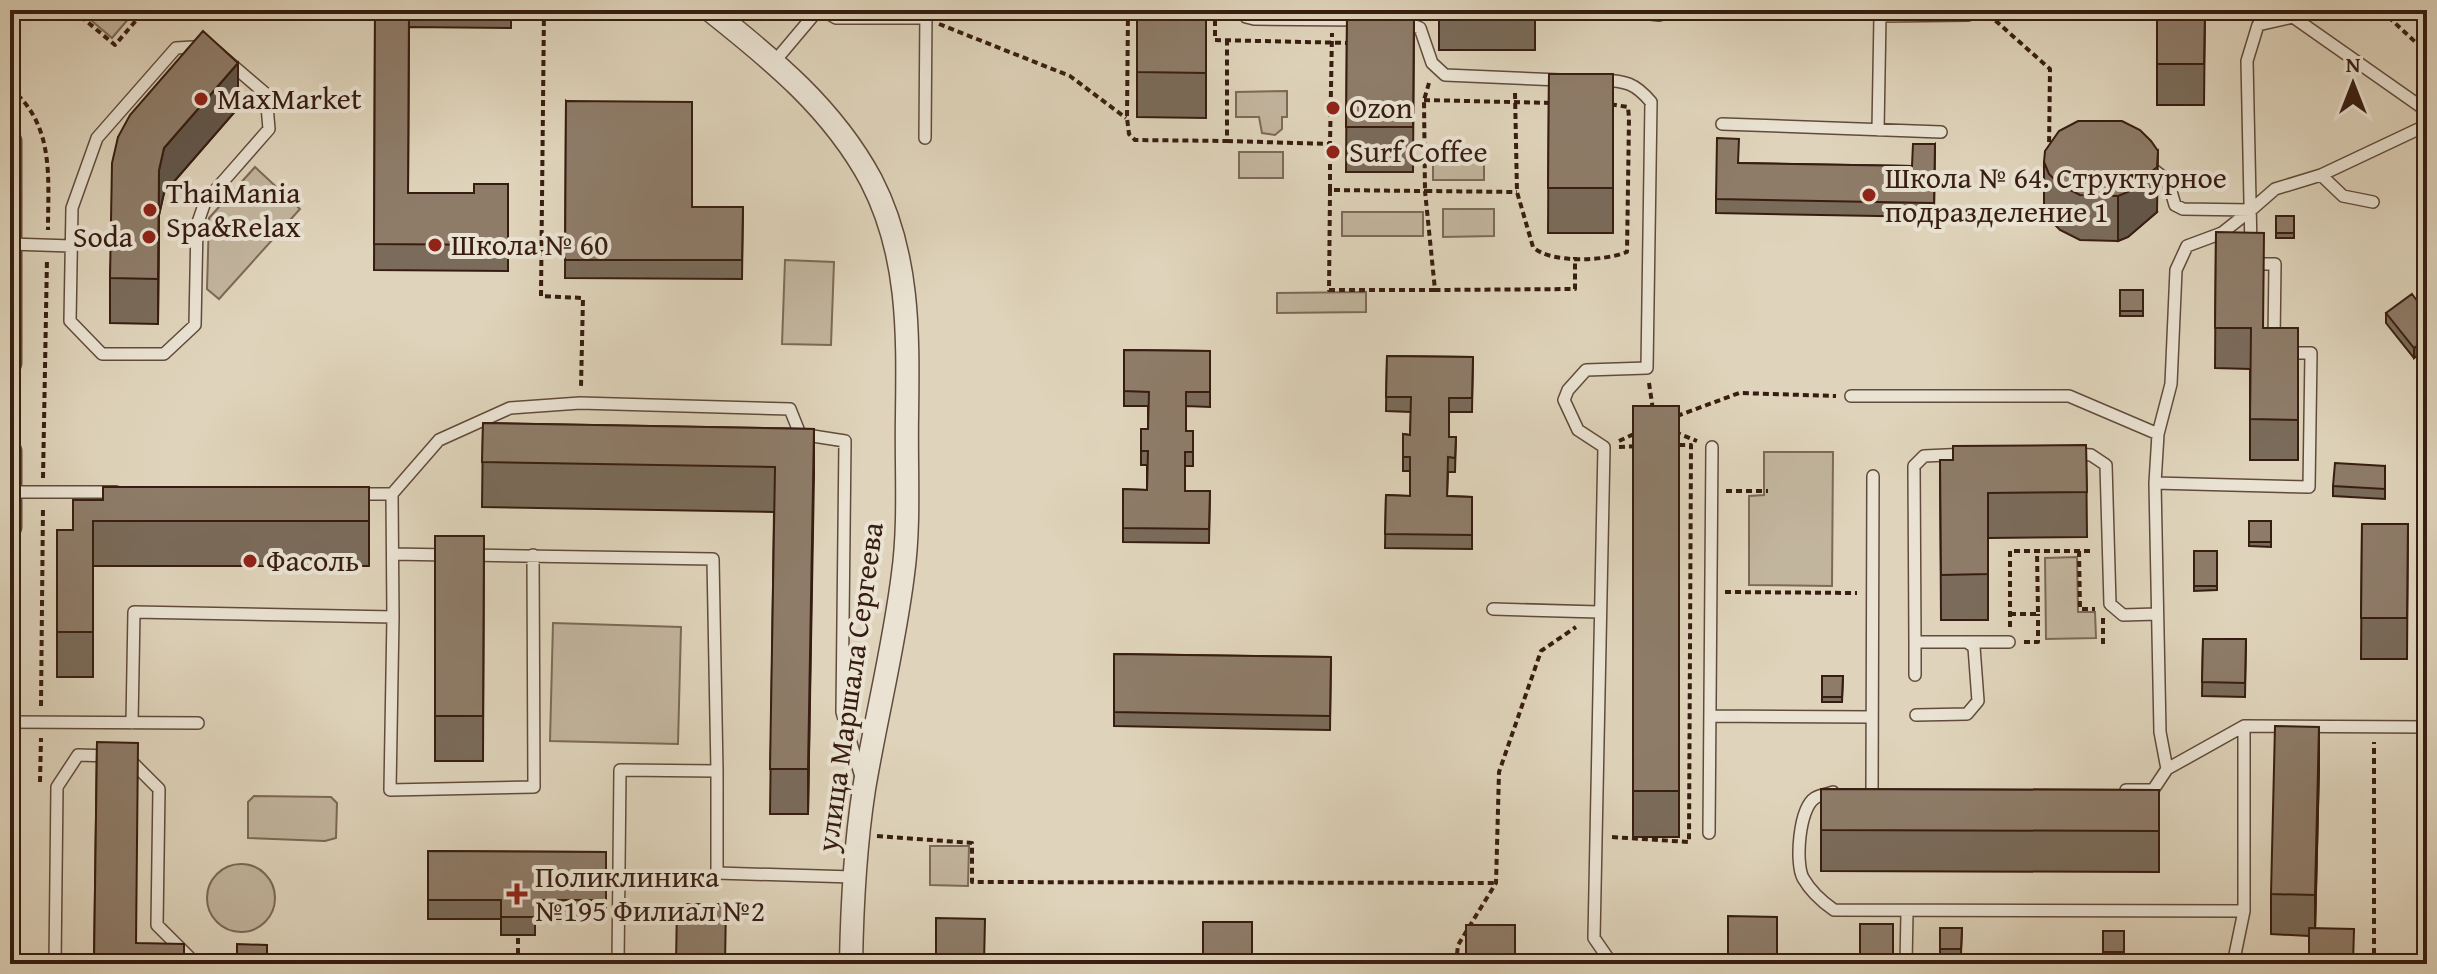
<svg xmlns="http://www.w3.org/2000/svg" width="2437" height="974" viewBox="0 0 2437 974" font-family="'Gentium Book Plus',serif">
  <style>
    .green { fill: #c2b59e; stroke: #7c6958; stroke-width: 2 }
    .lines { fill: none; stroke-linecap: round; stroke-linejoin: round }
    .service-casing { stroke: #614b3c; stroke-width: 14 }
    .minor-casing { stroke: #614b3c; stroke-width: 25 }
    .path { stroke: #371d11; stroke-width: 4; stroke-dasharray: 6 4; stroke-linecap: butt }
    .service { stroke: #eae3d3; stroke-width: 11 }
    .minor { stroke: #eae3d3; stroke-width: 22 }
    .wall { fill: #7a6b5a; stroke: #371d11; stroke-width: 2 }
    .shaded-wall { fill: #63574a; stroke: #371d11; stroke-width: 2 }
    .building { fill: #8e7c69; stroke: #371d11; stroke-width: 2 }
    .poi-dot { fill: #8f2418; stroke: #eae3d3; stroke-width: 3 }
    .labels { text-anchor: middle; stroke-width: 8; stroke-linejoin: round; paint-order: stroke }
    .poi-label { font-size: 30px; fill: #371d11; stroke: #eae3d3; text-anchor: start }
    .street-label { font-size: 30px; fill: #371d11; stroke: #eae3d3 }
  </style>
  <rect width="100%" height="100%" fill="#dfd4bb"/>
  <filter id="stains"><feTurbulence type="fractalNoise" baseFrequency=".0025" numOctaves="4"/><feColorMatrix values="0 0 0 0 .2 0 0 0 0 .09 0 0 0 0 .02 0 0 0 .5 -.17"/></filter>
  <radialGradient id="worn" r=".72"><stop offset=".6" stop-color="#630" stop-opacity="0"/><stop offset="1" stop-color="#630" stop-opacity=".3"/></radialGradient>
  <path class="green" d="M79,10H136L112,38Z
    M1287,91V117H1282V129L1275,135L1262,133L1259,117H1236V92Z
    M1239,152H1283V178H1239Z
    M1433,153H1484V180H1433Z
    M255,167L300,209L219,299L207,289L209,218Z
    M1443,209H1494V236L1443,237Z
    M1342,212H1423V236H1342Z
    M785,260L834,262L831,345L782,344Z
    M1366,292V312L1277,313V293Z
    M1764,452H1833L1832,586L1749,585V496L1764,495Z
    M2077,557L2078,612H2095L2096,638L2046,639L2045,558Z
    M553,623L681,627L678,744L550,741Z
    M254,796L331,797L337,803L336,838L325,841L248,838V802Z
    M930,846H969L968,886L930,885Z
    M207 898a34 34 0 1 1 68 0a34 34 0 1 1-68 0Z"/>
  <g class="lines">
    <defs>
      <path id="service" d="M822,10L836,18H926
        M1242,10L1246,17L1254,19L1361,20
        M1617,10L1659,15L1677,10
        M1402,21L1420,28L1432,63L1445,75L1560,80
        M210,46L266,94L269,129L205,202L197,225L195,325L164,354H102L70,321L72,208L97,138L176,48Z
        M775,61L818,10
        M1601,80C1626,81 1635,83 1651,102L1647,368L1586,370L1568,390L1564,400L1578,430L1604,447L1594,938L1612,964
        M1722,124L1941,132
        M1878,130L1880,16L1968,15L1976,10
        M925,138L926,10
        M2149,166L2168,181L2175,205L2183,209L2251,210L2275,189L2321,175L2427,125
        M2321,175L2343,196L2373,202
        M11,244L71,246
        M2251,248L2247,61L2258,25L2293,17L2427,111
        M2252,264H2275L2274,340
        M1851,396H2069L2158,434
        M2073,454L2091,455L2106,465L2110,604L2123,615L2157,614
        M2155,483L2309,487L2311,353H2286
        M11,492H116
        M392,494L439,440L510,408L580,403L790,409L800,434L845,441L842,712L861,777
        M393,554L448,555
        M469,555L713,559L717,771
        M1493,609L1599,612
        M393,617L390,790L534,787L533,555
        M1915,642V675
        M1967,642H2009
        M1916,715L1967,714L1978,701L1974,647L1967,642H1915L1914,466L1924,456L1968,454
        M1710,716L1872,717
        M10,722L198,723
        M132,723L134,612L393,617L392,494H353
        M130,760L159,789L157,925L196,964
        M2167,769L2160,732L2155,483L2158,434L2171,384L2176,270L2187,246L2222,233L2251,210
        M2126,790H2153L2167,769L2244,726L2427,727
        M1833,792C1828,794 1819,795 1815,798C1799,808 1795,863 1803,878C1811,892 1821,901 1834,910L2244,911
        M1872,792L1873,476
        M1709,833L1712,447
        M55,964L57,787L78,755L110,756
        M618,964L620,770L717,771V873L853,877
        M1906,964L1907,913
        M2233,964L2244,911V726"/>
      <path id="minor" d="M710,10C772,59 833,109 871,180C910,255 908,335 907,417C906,469 910,523 903,574C894,647 876,717 864,789C855,847 852,905 851,964
        M10,141V363
        M10,451V527"/>
    </defs>
    <use href="#service" class="service-casing"/>
    <use href="#minor" class="minor-casing"/>
    <path class="path" d="M73,10L115,45L145,10
      M544,10L541,296L583,298L581,387
      M1128,10L1127,118L1129,134L1135,140L1227,141V40
      M1215,10V40L1349,43
      M2381,10L2427,53
      M1988,14L2050,69L2049,150
      M939,24L1070,76L1126,118
      M1429,83L1424,100L1425,191L1517,192
      M10,88C55,125 48,177 48,230
      M1515,93L1517,192L1533,247C1551,264 1605,261 1627,252L1629,118L1628,107L1609,104
      M1424,100L1552,103
      M1227,141L1330,144L1332,33
      M1330,144V190L1425,191L1435,290L1575,289V257
      M1330,190L1329,290H1435
      M1649,383L1653,410
      M1677,416L1739,393L1836,396
      M1675,432L1697,441
      M1619,441L1636,433
      M1619,447L1638,446
      M43,478L47,258
      M1726,491H1768
      M2079,551L2080,609H2095
      M1725,592L1857,593
      M2010,614H2038L2037,551
      M2103,618V645
      M2010,627V551H2092
      M2024,642H2038V614
      M41,706L43,506
      M40,782L41,738
      M877,836L972,843V882L1496,883
      M1612,837L1689,842L1691,445H1675
      M518,964V935
      M1456,964L1458,945L1496,883L1499,772L1541,651L1576,627
      M2374,964V742"/>
    <use href="#service" class="service"/>
    <use href="#minor" class="minor"/>
  </g>
  <path class="wall" d="M375,10H511V28L409,27L408,193H474L508,184V271L374,270Z
    M1137,10H1206V118L1137,117Z
    M1439,10H1535V50H1439Z
    M2157,10H2205L2204,105H2157Z
    M1347,17H1414L1413,172H1346Z
    M1549,74H1613V233H1548Z
    M566,101L692,207H743L742,279L565,278Z
    M238,108L164,193L159,215L158,324L110,323V278L118,137Z
    M1935,144L1934,217L1716,213V199L1739,163L1912,166Z
    M2044,162L2157,212L2128,237L2118,241L2080,240L2060,230L2049,219L2044,207Z
    M2276,216H2294V238H2276Z
    M2216,232L2263,328H2298V460H2250V369L2215,368Z
    M2120,290H2143V316H2120Z
    M2386,313L2427,314V348L2414,358L2386,323Z
    M1124,350L1210,351V407L1186,406V431L1193,445V466H1185V491H1210L1209,543L1123,542V489L1147,490V465H1141V451L1148,429V406H1124Z
    M1387,356L1473,357L1472,412H1449V437H1456L1455,472H1448L1447,496L1472,497V549L1385,548L1386,495L1410,496V471H1403V434L1410,435L1411,412L1386,411Z
    M1633,406H1679V837H1633Z
    M483,423L814,429L808,814H770L774,512L482,507Z
    M2086,445L2087,537L1988,538V620H1941L1940,460H1953Z
    M2385,466V499L2333,496V486Z
    M369,487V566H93V677H57V530H73L103,500Z
    M2249,521H2271V547L2249,546Z
    M2362,524H2408L2407,659H2361Z
    M435,536H484L483,761H435Z
    M2194,551H2217V590L2194,591Z
    M2203,639H2246L2245,697L2202,696Z
    M1114,654L1331,657L1330,730L1114,726Z
    M1822,676H1843L1842,702H1822Z
    M97,742L136,943L184,956L228,957L267,956L277,964H94Z
    M2319,767L2315,928L2354,964L2309,936L2271,934V894Z
    M1821,789L2159,790V872L1821,871Z
    M428,851L606,852V919H535V935H501V919H428Z
    M1940,928H1962L1961,954H1940Z
    M2103,931H2124V957H2103Z"/>
  <path class="shaded-wall" d="M238,63V108L164,193L159,215L158,324L159,170L164,148Z
    M2158,151L2157,212L2128,237L2118,241V196Z
    M2427,338V348L2414,358V348Z
    M814,429V474L808,814V769Z
    M2319,727V767L2315,936V895Z"/>
  <path class="building" d="M375,10H409L408,193H474V184H508V245L374,244Z
    M1137,10H1206V73L1137,72Z
    M2157,10H2205L2204,64H2157Z
    M1347,17H1414L1413,127H1346Z
    M203,31L238,63L164,148L159,170L158,279L110,278L112,163L118,137L130,115Z
    M1549,74H1613V188H1548Z
    M566,101L692,102V207H743L742,260H565Z
    M2078,121H2122L2140,130L2151,141L2158,151L2157,167L2128,192L2118,196L2080,195L2060,185L2049,174L2044,162L2045,151L2059,131Z
    M1717,138L1739,139L1738,163L1912,166L1913,144H1935L1934,203L1716,199Z
    M2276,216H2294V233H2276Z
    M2216,232L2264,233L2263,328H2298V420L2250,419L2251,328H2215Z
    M2120,290H2143V311H2120Z
    M2412,294L2427,314V338L2414,348L2386,313Z
    M1124,350L1210,351V392H1186V431H1193V452H1185V491H1210L1209,529L1123,528V489L1147,490L1148,451H1141V429H1148L1149,392L1124,391Z
    M1387,356L1473,357L1472,398H1449V437H1456L1455,458L1448,457L1447,496L1472,497V535L1385,534L1386,495L1410,496V457H1403V434L1410,435L1411,397H1386Z
    M1633,406H1679V791H1633Z
    M483,423L814,429L808,769H770L775,467L482,462Z
    M2086,445L2087,492L1988,493V574L1941,575L1940,460H1953V446Z
    M2335,463L2385,466V489L2333,486Z
    M103,487H369V521H93V632H57V530H73V500H103Z
    M2249,521H2271V542H2249Z
    M2362,524H2408L2407,618H2361Z
    M435,536H484L483,716H435Z
    M2194,551H2217V586H2194Z
    M2203,639H2246L2245,683L2202,682Z
    M1114,654L1331,657L1330,716L1114,712Z
    M1822,676H1843L1842,697H1822Z
    M2275,726L2319,727L2315,895L2271,894Z
    M97,742L138,743L136,943L184,944V956L228,957L237,956V944L267,945V956H277V964H135V962H94Z
    M1821,789L2159,790V831L1821,830Z
    M428,851L606,852V900H535V917H501V900H428Z
    M677,904H726L725,964H676Z
    M1728,916L1777,917V964H1728Z
    M936,918L985,919L984,964H936Z
    M1203,922H1252V964H1203Z
    M1860,924H1893V964H1860Z
    M1466,925H1515V964H1466Z
    M1940,928H1962L1961,949H1940Z
    M2309,928L2354,929L2353,964H2309Z
    M2103,931H2124V952H2103Z"/>
  <g class="poi-dot">
    <circle cx="201" cy="99" r="8"/>
    <circle cx="1333" cy="108" r="8"/>
    <circle cx="1333" cy="152" r="8"/>
    <circle cx="1869" cy="195" r="8"/>
    <circle cx="150" cy="210" r="8"/>
    <circle cx="149" cy="237" r="8"/>
    <circle cx="435" cy="245" r="8"/>
    <circle cx="250" cy="561" r="8"/>
    <path d="M513 882h8v8h8v8h-8v8h-8v-8h-8v-8h8z"/>
  </g>
  <g class="labels">
    <g class="poi-label">
      <text x="217" y="109">MaxMarket</text>
      <text x="1349" y="118">Ozon</text>
      <text x="1349" y="162">Surf Coffee</text>
      <text x="1885" y="188">Школа № 64. Структурное<tspan x="1885" dy="34">подразделение 1</tspan></text>
      <text x="166" y="203">ThaiMania<tspan x="166" dy="34">Spa&amp;Relax</tspan></text>
      <text x="133" y="247" text-anchor="end">Soda</text>
      <text x="451" y="255">Школа № 60</text>
      <text x="266" y="571">Фасоль</text>
      <text x="535" y="887">Поликлиника<tspan x="535" dy="34">№195 Филиал №2</tspan></text>
    </g>
    <g class="street-label">
      <text transform="translate(850 687) rotate(-82)" y="10">улица Маршала Сергеева</text>
    </g>
  </g>
  <rect width="2437" height="974" fill="none" stroke="#dfd4bb" stroke-width="40"/>
  <rect x="12" y="12" width="2413" height="950" fill="none" stroke="#371d11" stroke-width="4"/>
  <rect x="20" y="20" width="2397" height="934" fill="none" stroke="#371d11" stroke-width="2"/>
  <g transform="translate(2353 84)" stroke="#eae3d3" stroke-width="6" paint-order="stroke">
  <path d="M0-6L14 30L0 20L-14 30Z" fill="#371d11"/>
  <text y="-12" font-size="22" font-weight="bold" text-anchor="middle" fill="#371d11">N</text>
  </g>
  <rect width="100%" height="100%" filter="url(#stains)"/>
  <rect width="100%" height="100%" fill="url(#worn)"/>
</svg>
